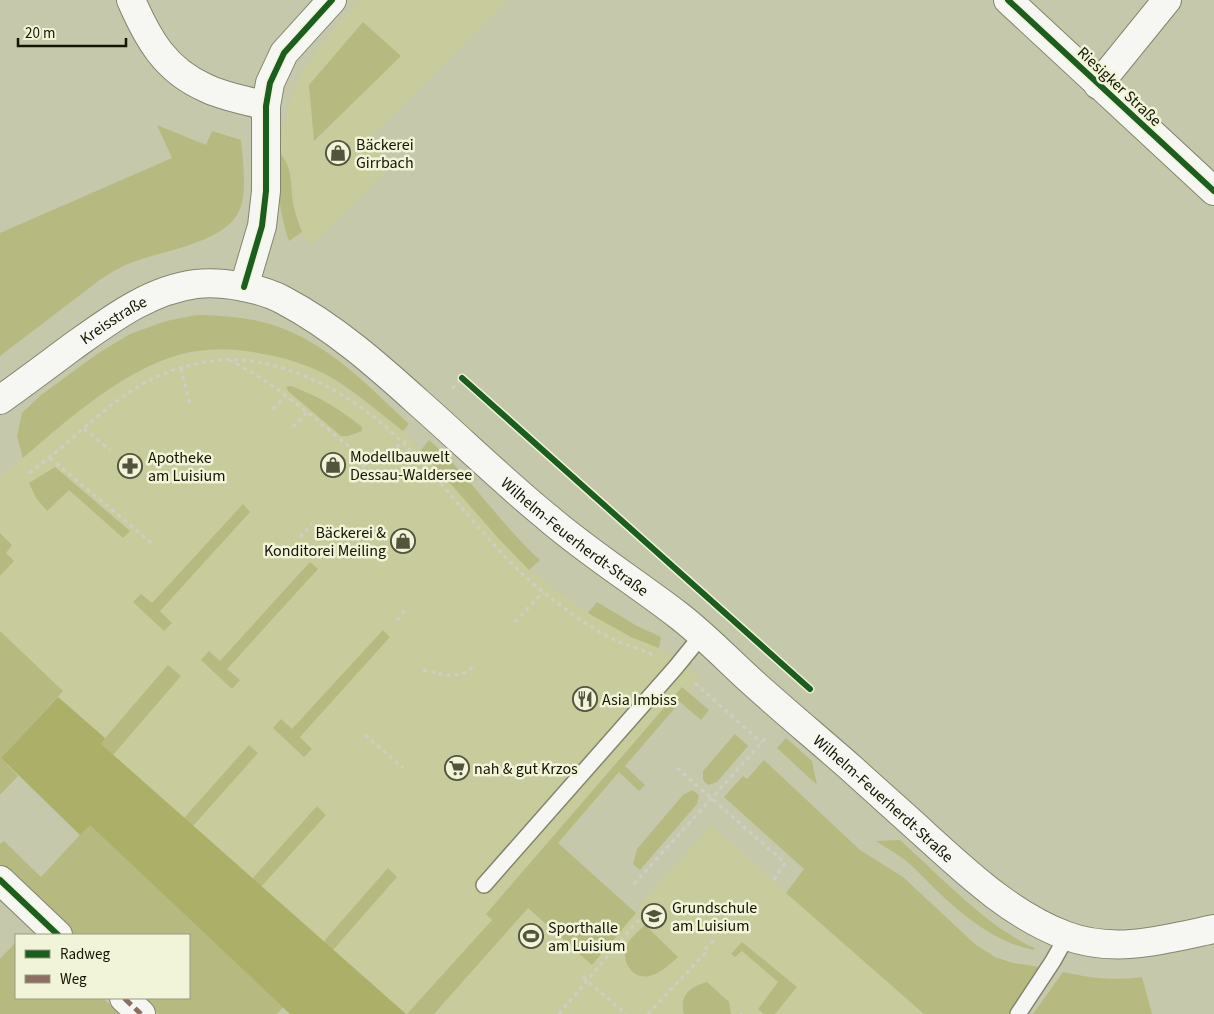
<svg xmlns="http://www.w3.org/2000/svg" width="1214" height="1014" viewBox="0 0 1214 1014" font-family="'Source Sans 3',sans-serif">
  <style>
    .built { fill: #c8cb9b }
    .green { fill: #b6ba80 }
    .forest { fill: #abaf68 }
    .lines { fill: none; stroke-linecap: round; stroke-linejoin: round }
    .lane-casing { stroke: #84856e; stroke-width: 18 }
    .street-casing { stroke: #84856e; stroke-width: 30 }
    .secondary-casing { stroke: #84856e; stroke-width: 30 }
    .path { stroke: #cecec5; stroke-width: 3; stroke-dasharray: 4 4; stroke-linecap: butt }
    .lane { stroke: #f6f7f2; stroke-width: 15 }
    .street { stroke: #f6f7f2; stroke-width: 28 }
    .secondary { stroke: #f6f7f2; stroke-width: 28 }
    .quiet { stroke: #8d6e63; stroke-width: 5; stroke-dasharray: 10 5; stroke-linecap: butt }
    .cycleway-casing { stroke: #f1f4d8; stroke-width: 9 }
    .cycleway { stroke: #1b5e20; stroke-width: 6 }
    .labels { text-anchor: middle; stroke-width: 5; stroke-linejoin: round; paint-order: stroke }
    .street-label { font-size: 16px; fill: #141502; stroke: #f1f4d8 }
    .poi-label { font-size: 16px; fill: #141502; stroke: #f1f4d8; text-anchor: start }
  </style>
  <rect width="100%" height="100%" fill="#c6c8ab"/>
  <path class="built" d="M360,0H507L367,142L390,168L312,245L302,232L295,211L291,190V171L279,152L283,125L297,81L323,41Z
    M238,349L274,356L306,365L333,379L403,431L442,472L499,539L529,570L588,613L631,637L659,648L681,662L700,678L558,844L636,913L647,896L711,825L924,1014H406L100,744L105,738L58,697L63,691L0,631V576L14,561L6,553L12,545L0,533V477L90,402L130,376L171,357L205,350Z"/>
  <path class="green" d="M363,22L401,56L314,141L309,85Z
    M157,125L206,145L212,131L241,140C243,159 247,192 240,209C227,242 166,250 136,261C123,265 112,272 101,279L0,356V233L172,158Z
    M279,152C294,167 290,188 294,208C296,216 299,224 302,232L289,241C279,212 276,182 279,152Z
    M197,315C223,316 249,317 273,325C330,344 367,385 409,424L403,431C381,414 358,394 334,379C312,366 287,358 263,354C244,350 226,348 206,350C139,355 72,416 23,458L17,437L22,413L41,395L97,354L130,334L166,321Z
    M291,386C318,396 340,409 362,427V431L348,436H341L288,391L286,387Z
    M429,440C470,476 499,523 540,560L529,570L499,539L421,450Z
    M55,467L130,531L123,538L69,490L47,511L36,498L29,483Z
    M243,504L250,512L160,611L172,623L164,631L133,602L141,594L152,603Z
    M0,533L12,545L6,553L14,561L0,576Z
    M310,562L318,569L227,669L240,680L232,689L201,660L209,651L220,661Z
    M597,602L637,626L661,637L659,648L631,637L588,613Z
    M383,630L390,637L300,737L312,749L304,757L273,728L281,719L292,729Z
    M0,631L63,691L1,758L18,776L0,795Z
    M168,665L181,676L113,755L100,744Z
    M682,687L709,710L701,720L680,702L625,766L645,785L639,791L619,772L558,843L636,913L592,965L528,908L434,1014H407L492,920L486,914Z
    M735,734L748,746L717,782L708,785L703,780V771Z
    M786,738L812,761L817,785L777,748Z
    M249,745L258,753L193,826L184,818Z
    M764,760L860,850L903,877L976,945L995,957L1013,963L1041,967L1008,1014H924L786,893L804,869L724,797L743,776L747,779Z
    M692,790L699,795L697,804L640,870L633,864L637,849L683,795Z
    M317,806L326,815L261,887L252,879Z
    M90,824L283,1007L277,1014H158L141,998H189V935H75L0,864V844L4,841L41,877Z
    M900,840C938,874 989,929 1035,948L1033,950C993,941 962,915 933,887C924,878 915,868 905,860C896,853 886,848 876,841Z
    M388,868L397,877L333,950L324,941Z
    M645,925L678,957C669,965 661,973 649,976C632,980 620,960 627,945C631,937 639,931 645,925Z
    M16,942V998H103L120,1014H0V959Z
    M742,942L797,987L775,1014H764L758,1009L778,982L742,951L735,957L731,954Z
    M1063,972C1091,978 1112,981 1142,977L1152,1014H1033Z
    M707,982L729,1002L731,1014H684C679,995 690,987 707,982Z"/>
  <path class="forest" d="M58,697L105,738L101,744L406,1014H290L90,825L80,835L1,758Z"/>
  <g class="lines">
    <defs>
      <path id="lane" d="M484,885L676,667L702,635
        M1018,1014L1053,961L1067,936"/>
      <path id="street" d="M131,0C148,39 165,70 206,88C224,97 246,100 266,106
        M1008,0L1214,191
        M1098,85L1167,0
        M244,287L262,226L266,191V106L270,83L284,53L332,0
        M0,880L58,935
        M124,998L141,1014"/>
      <g id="secondary">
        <path id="s1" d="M0,400C24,383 48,365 72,347C110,320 149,290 196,284C222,281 261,288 283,300C334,327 377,365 419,403C462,441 503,481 547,517C589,553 635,582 678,615C704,635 726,658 750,680C783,710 818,739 851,768C875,790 899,811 923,833C966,872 1012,916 1067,936C1116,954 1166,939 1214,929"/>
      </g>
    </defs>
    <use href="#lane" class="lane-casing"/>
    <use href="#street" class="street-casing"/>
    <use href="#secondary" class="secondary-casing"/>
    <path class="path" d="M229,360C280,385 322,426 367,461
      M181,368L190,405
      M452,389L462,378
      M273,409L285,396
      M293,427L306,413
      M84,429L110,450
      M50,458L153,544
      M29,473C75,441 114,392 168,372C191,364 216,358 240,360C300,364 363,402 404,444C453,492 490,549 543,592C566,610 591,629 617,641C629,646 641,649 653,655
      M353,480L367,461L404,443L409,438
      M300,537L312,524
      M397,620L408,607
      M515,622L543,592
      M423,670C444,674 456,681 473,667
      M695,683L762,743
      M365,735L403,768
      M677,768L785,863L773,881
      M634,884L766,738
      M705,949L714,940
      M583,977L626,1014
      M741,1013V1014
      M559,1014L627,933L655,903
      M648,1014L707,951"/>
    <use href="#lane" class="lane"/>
    <use href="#street" class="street"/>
    <use href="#secondary" class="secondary"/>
    <path class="quiet" d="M124,998L141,1014"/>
    <defs>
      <path id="cycleway" d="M1008,0L1214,191
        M244,287L262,226L266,191V106L270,83L284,53L332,0
        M462,378L810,689
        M0,880L58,935"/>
    </defs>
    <use href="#cycleway" class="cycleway-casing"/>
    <use href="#cycleway" class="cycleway"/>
  </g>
  <defs>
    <symbol id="shop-ring" viewBox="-11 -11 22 22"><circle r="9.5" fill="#f1f4d8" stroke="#52543d" stroke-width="1.5"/><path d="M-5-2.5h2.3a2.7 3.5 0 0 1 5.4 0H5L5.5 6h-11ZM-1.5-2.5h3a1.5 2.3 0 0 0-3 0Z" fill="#52543d"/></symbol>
    <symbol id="pharmacy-ring" viewBox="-11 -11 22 22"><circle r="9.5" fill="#f1f4d8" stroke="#52543d" stroke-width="1.5"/><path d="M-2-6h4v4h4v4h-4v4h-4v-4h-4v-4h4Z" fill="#52543d"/></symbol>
    <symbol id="restaurant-ring" viewBox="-11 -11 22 22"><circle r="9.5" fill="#f1f4d8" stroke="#52543d" stroke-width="1.5"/><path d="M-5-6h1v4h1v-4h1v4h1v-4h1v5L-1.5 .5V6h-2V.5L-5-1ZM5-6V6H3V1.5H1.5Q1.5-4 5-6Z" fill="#52543d"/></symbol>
    <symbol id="supermarket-ring" viewBox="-11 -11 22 22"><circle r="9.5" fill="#f1f4d8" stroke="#52543d" stroke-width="1.5"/><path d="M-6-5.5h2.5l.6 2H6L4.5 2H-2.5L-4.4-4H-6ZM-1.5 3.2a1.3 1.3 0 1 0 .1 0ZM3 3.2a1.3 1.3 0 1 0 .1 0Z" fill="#52543d"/></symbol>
    <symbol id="school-ring" viewBox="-11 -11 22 22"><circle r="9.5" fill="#f1f4d8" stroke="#52543d" stroke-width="1.5"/><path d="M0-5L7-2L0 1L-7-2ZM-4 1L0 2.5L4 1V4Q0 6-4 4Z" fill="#52543d"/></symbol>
    <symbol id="stadium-ring" viewBox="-11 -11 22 22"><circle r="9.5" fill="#f1f4d8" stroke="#52543d" stroke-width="1.5"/><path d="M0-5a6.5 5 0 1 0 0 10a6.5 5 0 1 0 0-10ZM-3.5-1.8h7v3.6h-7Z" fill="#52543d"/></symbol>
  </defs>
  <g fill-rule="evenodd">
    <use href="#shop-ring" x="324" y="139" width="28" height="28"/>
    <use href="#shop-ring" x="319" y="451" width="28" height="28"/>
    <use href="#pharmacy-ring" x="116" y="452" width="28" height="28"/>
    <use href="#shop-ring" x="389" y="527" width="28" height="28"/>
    <use href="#restaurant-ring" x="571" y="685" width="28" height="28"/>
    <use href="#supermarket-ring" x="443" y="754" width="28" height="28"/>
    <use href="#school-ring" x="640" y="902" width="28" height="28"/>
    <use href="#stadium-ring" x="517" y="922" width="28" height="28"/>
  </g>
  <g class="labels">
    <g class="street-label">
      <text transform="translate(1120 86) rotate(43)" y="6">Riesigker Straße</text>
      <text dy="6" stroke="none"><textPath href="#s1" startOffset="139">Kreisstraße</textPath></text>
      <text dy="6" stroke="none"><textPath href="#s1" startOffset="696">Wilhelm-Feuerherdt-Straße</textPath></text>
      <text dy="6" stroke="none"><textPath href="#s1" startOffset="1101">Wilhelm-Feuerherdt-Straße</textPath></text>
    </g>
    <g class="poi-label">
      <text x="356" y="150">Bäckerei<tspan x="356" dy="18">Girrbach</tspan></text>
      <text x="350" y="462">Modellbauwelt<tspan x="350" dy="18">Dessau-Waldersee</tspan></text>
      <text x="148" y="463">Apotheke<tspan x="148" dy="18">am Luisium</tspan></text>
      <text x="386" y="538" text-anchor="end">Bäckerei &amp;<tspan x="386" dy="18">Konditorei Meiling</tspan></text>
      <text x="602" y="705">Asia Imbiss</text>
      <text x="474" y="774">nah &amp; gut Krzos</text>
      <text x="672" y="913">Grundschule<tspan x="672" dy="18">am Luisium</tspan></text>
      <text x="548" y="933">Sporthalle<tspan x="548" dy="18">am Luisium</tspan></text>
    </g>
  </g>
  <rect x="15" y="934" width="175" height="65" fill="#f1f4d8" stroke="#999b82"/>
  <rect x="25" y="950" width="25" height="8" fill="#1b5e20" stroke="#999b82"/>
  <text x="60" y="959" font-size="15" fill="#141502">Radweg</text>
  <rect x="25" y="975" width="25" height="8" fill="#8d6e63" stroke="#999b82"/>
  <text x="60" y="984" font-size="15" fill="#141502">Weg</text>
  <path d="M18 38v8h108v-8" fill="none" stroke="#141502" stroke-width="2.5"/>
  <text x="25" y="38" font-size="15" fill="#141502" stroke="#f1f4d8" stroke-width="4" paint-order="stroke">20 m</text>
</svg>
